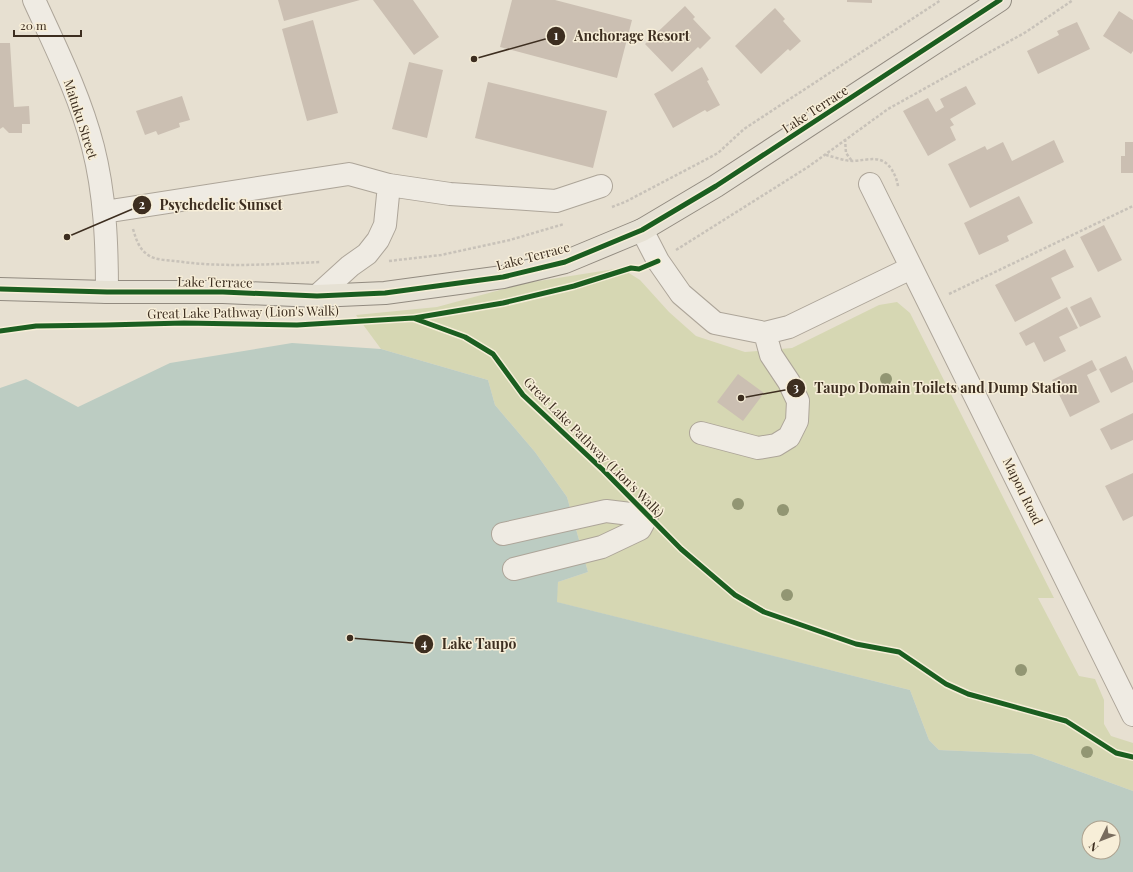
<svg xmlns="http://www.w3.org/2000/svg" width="1133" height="872" viewBox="0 0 1133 872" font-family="'Playfair Display',serif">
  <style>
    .green { fill: #d6d7b3 }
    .water { fill: #bcccc2; fill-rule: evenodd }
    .building { fill: #cbbfb2 }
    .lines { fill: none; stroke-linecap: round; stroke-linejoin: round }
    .minor-casing { stroke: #ada599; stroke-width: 24 }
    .major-casing { stroke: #928b80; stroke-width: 24 }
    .path { stroke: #c8c2b9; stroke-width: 2.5; stroke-dasharray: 3 2; stroke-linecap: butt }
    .minor { stroke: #efebe3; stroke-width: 22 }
    .major { stroke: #e6e1d4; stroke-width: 22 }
    .cycleway-casing { stroke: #f7eed8; stroke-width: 8 }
    .cycleway { stroke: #1b5e20; stroke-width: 5 }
    .tree { fill: #929673 }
    .labels { text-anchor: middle; stroke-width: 3; stroke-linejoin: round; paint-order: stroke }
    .street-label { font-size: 13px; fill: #3d2e20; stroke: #f7eed8 }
    .leader { fill: none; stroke: #3d2e20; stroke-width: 1.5 }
    .callout-dot { fill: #3d2e20; stroke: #f7eed8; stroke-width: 1.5 }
    .mark-label { font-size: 12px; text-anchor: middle; font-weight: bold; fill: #fff }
    .callout-label { font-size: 14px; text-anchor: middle; font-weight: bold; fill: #3d2e20; stroke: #f7eed8; stroke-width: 3; stroke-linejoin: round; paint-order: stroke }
  </style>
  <rect width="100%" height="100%" fill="#e7e0d1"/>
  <path class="green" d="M621,268L640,280L669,312L696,336L745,352L792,348L879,305L897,302L910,313L1054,598H1038L1079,676L1095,679L1104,700V724L1111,736L1133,743V791L1032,754L939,750L929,740L910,690L556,602L558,582L588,572L567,497L535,452L495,405L488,380L381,349L356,315L437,307L526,283Z"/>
  <path class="water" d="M292,343L381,349L488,380L495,405L535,452L567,497L588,572L558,582L557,602L910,690L929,740L939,750L1032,754L1133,791V872H0V388L26,379L78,407L170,363ZM1089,828H1113V852H1089Z"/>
  <path class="building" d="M278,0H360L284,21Z
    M373,0H413L439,37L414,55Z
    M512,0H555L632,20L617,78L500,47Z
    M847,0H872V3L847,2Z
    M685,6L695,17L693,19L711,38L700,49L698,47L672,72L645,44Z
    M775,8L785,19L783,21L801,41L790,51L788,49L761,74L735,46Z
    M1119,11L1133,20V51L1131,54L1103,36Z
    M313,20L338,113L307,121L282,29Z
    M1077,22L1090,49L1038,74L1027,51L1059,35L1057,31Z
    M0,43H10L14,107L29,106L30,124H22V133H9L3,127L0,129Z
    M409,62L443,70L427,138L392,129Z
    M702,67L709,80L707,81L720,105L707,112L705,110L673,128L654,94Z
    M488,82L607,111L593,168L475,138Z
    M966,86L976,104L950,119L954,125L950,127L956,140L928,156L903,111L928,98L936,112L944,107L940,99Z
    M182,96L190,120L179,123L180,127L158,135L156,131L145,135L136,111Z
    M1054,140L1064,162L970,208L948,164L985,146L987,150L1003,142L1012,161Z
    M1125,142H1133V173H1121V156H1125Z
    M1019,196L1033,223L1007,236L1009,241L979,255L964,223Z
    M1104,225L1122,260L1098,272L1080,237Z
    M1065,249L1074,267L1051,278L1061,298L1015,322L995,285Z
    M1091,297L1101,317L1080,327L1070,307Z
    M1067,307L1078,328L1059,337L1066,351L1044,362L1034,342L1026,346L1019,333Z
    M1126,356L1133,371V382L1111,393L1099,369Z
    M1092,360L1097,370L1087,375L1100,402L1070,417L1052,380Z
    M738,374L764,393L743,421L717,402Z
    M1133,413V440L1111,450L1100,429Z
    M1133,473V516L1123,521L1105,486Z"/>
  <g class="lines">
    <defs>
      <path id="minor" d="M34,0C56,48 80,96 93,147C105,194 107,243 107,292
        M870,184L1133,715
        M104,212L349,174L389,185L450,194L556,201L601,186
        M642,230L658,261L681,294L715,323L765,333L789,327L911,268
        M317,296L350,266L367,254L378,240L385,225L389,185
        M701,433L758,448L776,445L789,437L797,421L798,401L789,382L771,355L765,333
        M503,534L606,511L647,516L640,529L602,547L514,569"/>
      <path id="major" d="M0,289L107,292H223L317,296L385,293L503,277L565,262L642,230L716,186L1000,0"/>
    </defs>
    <use href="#minor" class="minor-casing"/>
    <use href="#major" class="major-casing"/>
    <path class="path" d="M845,139L846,153L852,161
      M826,155C834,157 845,161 853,161C869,160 882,154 892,170C895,175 898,182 898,188
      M612,207L625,202L705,160L718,153L744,129L941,0
      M133,229C136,239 139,249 148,255C155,260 166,260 175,261C223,268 272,264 321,262
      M676,250L808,167L888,109L1026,32L1073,0
      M389,261L441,255L510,240L564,224
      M949,294L1133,206"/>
    <use href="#minor" class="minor"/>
    <use href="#major" class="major"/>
    <defs>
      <path id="cycleway" d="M0,289L107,292H223L317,296L385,293L503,277L565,262L642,230L716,186L1000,0
        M414,318L503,303L574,286L631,268L639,269L658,261
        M0,331L36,326L106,325L184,323L297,325L413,318L465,337L493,354L523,395L603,470L681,549L735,595L764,612L856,644L899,652L946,684L968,694L1066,721L1116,753L1133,757"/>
    </defs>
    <use href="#cycleway" class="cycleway-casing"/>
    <use href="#cycleway" class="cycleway"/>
  </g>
  <g class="tree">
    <circle cx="886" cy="379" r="6"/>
    <circle cx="738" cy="504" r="6"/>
    <circle cx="783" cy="510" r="6"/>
    <circle cx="787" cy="595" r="6"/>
    <circle cx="1021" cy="670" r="6"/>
    <circle cx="1087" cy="752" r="6"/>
  </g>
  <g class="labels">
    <g class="street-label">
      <text transform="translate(815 109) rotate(-33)" y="5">Lake Terrace</text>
      <text transform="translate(81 119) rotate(72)" y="5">Matuku Street</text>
      <text transform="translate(533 256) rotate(-15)" y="5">Lake Terrace</text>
      <text transform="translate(215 282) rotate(1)" y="5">Lake Terrace</text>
      <text transform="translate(243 312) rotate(-1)" y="5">Great Lake Pathway (Lion's Walk)</text>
      <text transform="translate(594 447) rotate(45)" y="5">Great Lake Pathway (Lion's Walk)</text>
      <text transform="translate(1023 491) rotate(64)" y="5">Mapou Road</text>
    </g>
  </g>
  <path class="leader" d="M474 59L556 36M67 237L142 205M741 398L796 388M350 638L424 644"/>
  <g class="callout-dot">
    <circle cx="474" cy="59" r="4"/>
    <circle cx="67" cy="237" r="4"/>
    <circle cx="741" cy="398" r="4"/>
    <circle cx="350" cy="638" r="4"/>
    <circle cx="556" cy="36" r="10"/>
    <circle cx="142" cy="205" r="10"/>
    <circle cx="796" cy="388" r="10"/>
    <circle cx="424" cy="644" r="10"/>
  </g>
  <g class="mark-label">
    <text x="556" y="40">1</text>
    <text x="142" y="209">2</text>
    <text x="796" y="392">3</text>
    <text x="424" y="648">4</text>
  </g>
  <g class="callout-label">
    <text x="632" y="41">Anchorage Resort</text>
    <text x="221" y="210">Psychedelic Sunset</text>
    <text x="946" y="393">Taupo Domain Toilets and Dump Station</text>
    <text x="479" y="649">Lake Taupō</text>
  </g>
  <g transform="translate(1101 840) rotate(227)"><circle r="19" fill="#f7eed8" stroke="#ada18e"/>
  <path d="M0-3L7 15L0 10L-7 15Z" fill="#786c5e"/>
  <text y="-6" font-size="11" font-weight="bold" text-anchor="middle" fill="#3d2e20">N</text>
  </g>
  <path d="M14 30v6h67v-6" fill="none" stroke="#3d2e20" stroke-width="2"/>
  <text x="20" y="30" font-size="12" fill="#3d2e20" stroke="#f7eed8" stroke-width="3" paint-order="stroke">20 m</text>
</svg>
